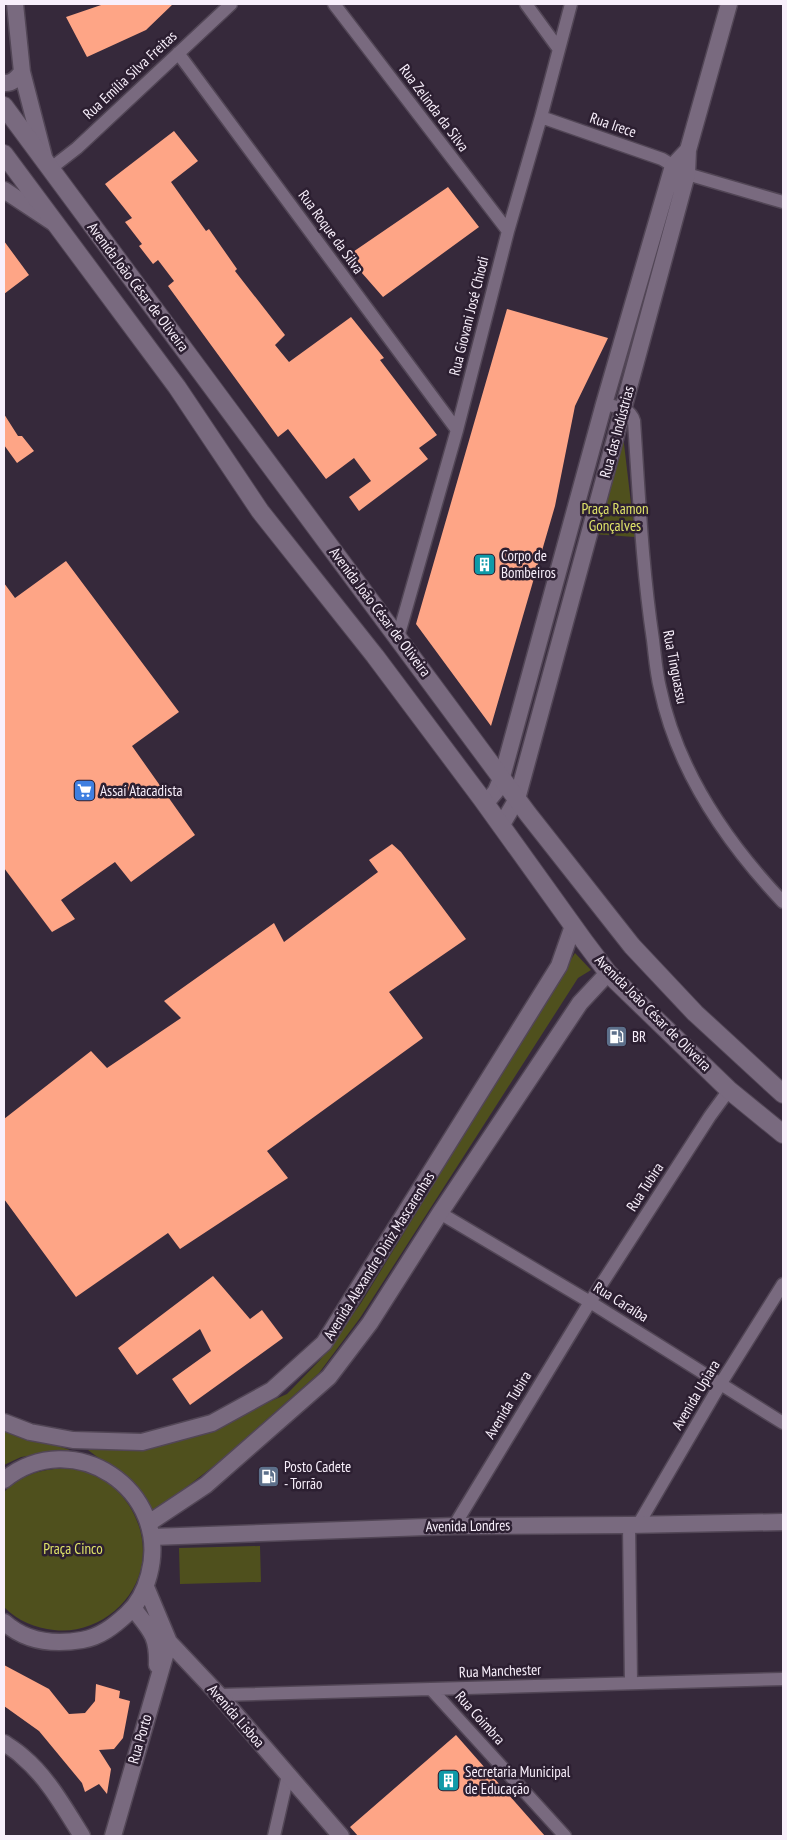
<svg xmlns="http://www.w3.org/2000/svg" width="787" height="1840" viewBox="0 0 787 1840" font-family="'PT Sans Narrow',sans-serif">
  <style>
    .green { fill: #4f501d }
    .building { fill: #fea586 }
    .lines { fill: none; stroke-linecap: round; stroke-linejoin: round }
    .minor-casing { stroke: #524656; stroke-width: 15 }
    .tertiary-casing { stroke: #524656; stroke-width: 19 }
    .secondary-casing { stroke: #524656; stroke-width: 20 }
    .minor { stroke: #796a7f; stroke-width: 12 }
    .tertiary { stroke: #796a7f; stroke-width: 16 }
    .secondary { stroke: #796a7f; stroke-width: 18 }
    .labels { text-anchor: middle; stroke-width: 5; stroke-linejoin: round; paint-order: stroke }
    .street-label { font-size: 15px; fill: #f8effb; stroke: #2c1f31 }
    .park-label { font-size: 15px; fill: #dfe369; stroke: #2c1f31 }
    .poi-label { font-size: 15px; fill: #f8effb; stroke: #2c1f31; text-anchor: start }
  </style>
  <rect width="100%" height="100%" fill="#36293b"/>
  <path class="green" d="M622,427L635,537L592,534Z
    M575,953L591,970L578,978L360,1318L319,1373L219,1462L154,1512L136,1486L88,1450L150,1447L191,1436L287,1394L320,1360L361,1303Z
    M4,1428L70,1450L21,1457L4,1465Z
    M65,1468C73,1469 83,1470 91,1473C125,1487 148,1526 142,1563C136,1604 95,1635 54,1630C35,1628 18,1621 4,1607V1492C23,1474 39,1470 65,1468Z
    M260,1546L261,1582L180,1584L179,1548Z"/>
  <path class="building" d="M104,4H173L146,30L87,57L66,17Z
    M174,131L198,161L171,182L206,231L209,229L237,269L235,271L285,335L275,345L289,362L351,317L384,358L380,360L437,435L419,448L428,459L359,511L349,497L371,481L354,458L326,479L288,429L278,437L168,286L174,281L158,260L153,264L139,246L142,244L125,222L132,218L105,184Z
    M448,187L479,227L383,297L347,256Z
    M4,241L29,275L4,294Z
    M507,309L608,338L575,406L555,506L491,726L416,624Z
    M4,414L18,436H22L34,451L17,463L4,445Z
    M66,561L179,712L132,746L195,835L131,882L115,862L61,900L75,919L52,932L4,868V583L15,598Z
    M392,844L401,852L466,939L389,992L423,1038L267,1151L288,1178L180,1249L168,1233L76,1297L4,1199V1119L91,1051L107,1068L181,1018L164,1001L274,923L284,942L378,872L369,860Z
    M213,1276L250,1319L262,1310L283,1338L190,1405L172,1379L211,1351L200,1329L137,1375L118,1348Z
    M4,1665L49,1689L69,1714L85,1713L95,1701L96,1684L120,1691L119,1698L130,1701L123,1738L114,1749L99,1750L111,1769L107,1794L99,1784L85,1792L82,1783L39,1731L4,1706Z
    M456,1735L545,1836H358L350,1827Z"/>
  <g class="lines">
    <defs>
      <path id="minor" d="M334,4L508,231
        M526,4L558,48
        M178,53L457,430
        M541,117L662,159L687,174L783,202
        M50,169L77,148L231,4
        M604,404C616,407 630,407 634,421C639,494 642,567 653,640C655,656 656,672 660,688C677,770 727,843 783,902
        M398,637L457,430L508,231L541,117L571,4
        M440,1213L590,1302L783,1423
        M629,1525L631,1683
        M638,1525L721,1383L783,1284
        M454,1526L590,1302L710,1116L729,1090
        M431,1689L565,1836
        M219,1695L783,1679
        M274,1836L288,1775"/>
      <path id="tertiary" d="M15,4L22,72L45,161
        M4,83C12,84 17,78 22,72
        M4,190L54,223
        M486,803L496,791L502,777L604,404L673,166L688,150
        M501,826L517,799L687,174L688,150L729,4
        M4,1422L30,1432L73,1440L142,1442L212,1423L272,1390L324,1343L559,966L573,926
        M4,1480C73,1424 172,1490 149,1575C145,1590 138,1604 127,1614C114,1626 100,1637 82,1640C53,1645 26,1642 4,1622
        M149,1523L206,1485L329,1377L370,1323L440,1213L580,1003L608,973
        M152,1537L454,1526L629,1525L783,1522
        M146,1587L169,1642L219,1695L341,1836
        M133,1608C150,1630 158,1635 157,1665
        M4,1743C10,1747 17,1751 23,1757C48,1778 65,1809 82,1836
        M113,1836L169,1642"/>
      <path id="secondary" d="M4,106L528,814L632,946L695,1013L783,1094
        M4,154L177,387L260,511L375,656L482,799L584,941L608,973L729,1090L783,1134"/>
    </defs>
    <use href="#minor" class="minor-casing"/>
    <use href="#tertiary" class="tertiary-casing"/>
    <use href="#secondary" class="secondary-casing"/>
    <use href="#minor" class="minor"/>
    <use href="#tertiary" class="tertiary"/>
    <use href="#secondary" class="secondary"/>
  </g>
  <defs>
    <symbol id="building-square" viewBox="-11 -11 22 22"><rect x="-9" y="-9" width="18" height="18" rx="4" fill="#0f9aa8" stroke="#2c1f31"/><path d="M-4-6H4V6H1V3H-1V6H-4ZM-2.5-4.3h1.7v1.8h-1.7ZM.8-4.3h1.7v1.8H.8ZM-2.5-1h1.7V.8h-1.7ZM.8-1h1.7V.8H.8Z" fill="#fff"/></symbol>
    <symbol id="supermarket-square" viewBox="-11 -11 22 22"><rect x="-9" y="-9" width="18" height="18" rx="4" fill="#3f7fe0" stroke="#2c1f31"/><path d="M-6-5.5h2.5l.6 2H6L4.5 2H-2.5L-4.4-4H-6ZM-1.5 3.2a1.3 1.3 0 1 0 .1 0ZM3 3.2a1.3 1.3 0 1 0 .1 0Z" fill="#fff"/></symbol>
    <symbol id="fuel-square" viewBox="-11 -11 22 22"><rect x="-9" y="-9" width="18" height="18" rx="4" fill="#5c6f8a" stroke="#2c1f31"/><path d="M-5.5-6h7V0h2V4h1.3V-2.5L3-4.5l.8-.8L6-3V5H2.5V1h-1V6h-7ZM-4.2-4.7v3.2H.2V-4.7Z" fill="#fff"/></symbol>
  </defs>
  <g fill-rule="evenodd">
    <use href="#building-square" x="472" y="552" width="25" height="25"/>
    <use href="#supermarket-square" x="72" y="778" width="25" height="25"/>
    <use href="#fuel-square" x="604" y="1024" width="25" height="25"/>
    <use href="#fuel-square" x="256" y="1464" width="25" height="25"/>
    <use href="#building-square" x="436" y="1768" width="25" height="25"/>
  </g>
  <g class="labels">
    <g class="street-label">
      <text transform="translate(130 75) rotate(-43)" y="5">Rua Emília Silva Freitas</text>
      <text transform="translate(434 108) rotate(53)" y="5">Rua Zelinda da Silva</text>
      <text transform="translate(613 125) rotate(19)" y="5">Rua Irece</text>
      <text transform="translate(331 232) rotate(54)" y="5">Rua Roque da Silva</text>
      <text transform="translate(138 287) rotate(53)" y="5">Avenida João César de Oliveira</text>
      <text transform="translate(469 316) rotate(-76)" y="5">Rua Giovani José Chiodi</text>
      <text transform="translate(617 432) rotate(-75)" y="5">Rua das Indústrias</text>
      <text transform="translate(380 612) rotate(53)" y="5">Avenida João César de Oliveira</text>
      <text transform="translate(675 667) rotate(79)" y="5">Rua Tinguassu</text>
      <text transform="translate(653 1013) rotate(45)" y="5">Avenida João César de Oliveira</text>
      <text transform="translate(645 1187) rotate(-57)" y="5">Rua Tubira</text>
      <text transform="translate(379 1256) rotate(-58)" y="5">Avenida Alexandre Diniz Mascarenhas</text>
      <text transform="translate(621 1302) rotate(32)" y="5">Rua Caraíba</text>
      <text transform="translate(696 1395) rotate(-59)" y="5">Avenida Upiara</text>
      <text transform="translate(508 1405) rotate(-59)" y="5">Avenida Tubira</text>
      <text transform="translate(468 1526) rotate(-1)" y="5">Avenida Londres</text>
      <text transform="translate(500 1671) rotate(-2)" y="5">Rua Manchester</text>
      <text transform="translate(236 1716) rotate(49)" y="5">Avenida Lisboa</text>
      <text transform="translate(480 1718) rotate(48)" y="5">Rua Coimbra</text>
      <text transform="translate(140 1739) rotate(-74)" y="5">Rua Porto</text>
    </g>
    <g class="park-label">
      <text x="615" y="514">Praça Ramon<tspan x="615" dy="17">Gonçalves</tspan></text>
      <text x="73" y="1554">Praça Cinco</text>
    </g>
    <g class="poi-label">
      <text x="501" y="561">Corpo de<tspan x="501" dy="17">Bombeiros</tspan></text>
      <text x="100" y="796">Assaí Atacadista</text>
      <text x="632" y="1042">BR</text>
      <text x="284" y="1472">Posto Cadete<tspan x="284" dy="17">- Torrão</tspan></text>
      <text x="465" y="1777">Secretaria Municipal<tspan x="465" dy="17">de Educação</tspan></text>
    </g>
  </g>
  <rect width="787" height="1840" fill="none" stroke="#f8effb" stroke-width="10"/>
</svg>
